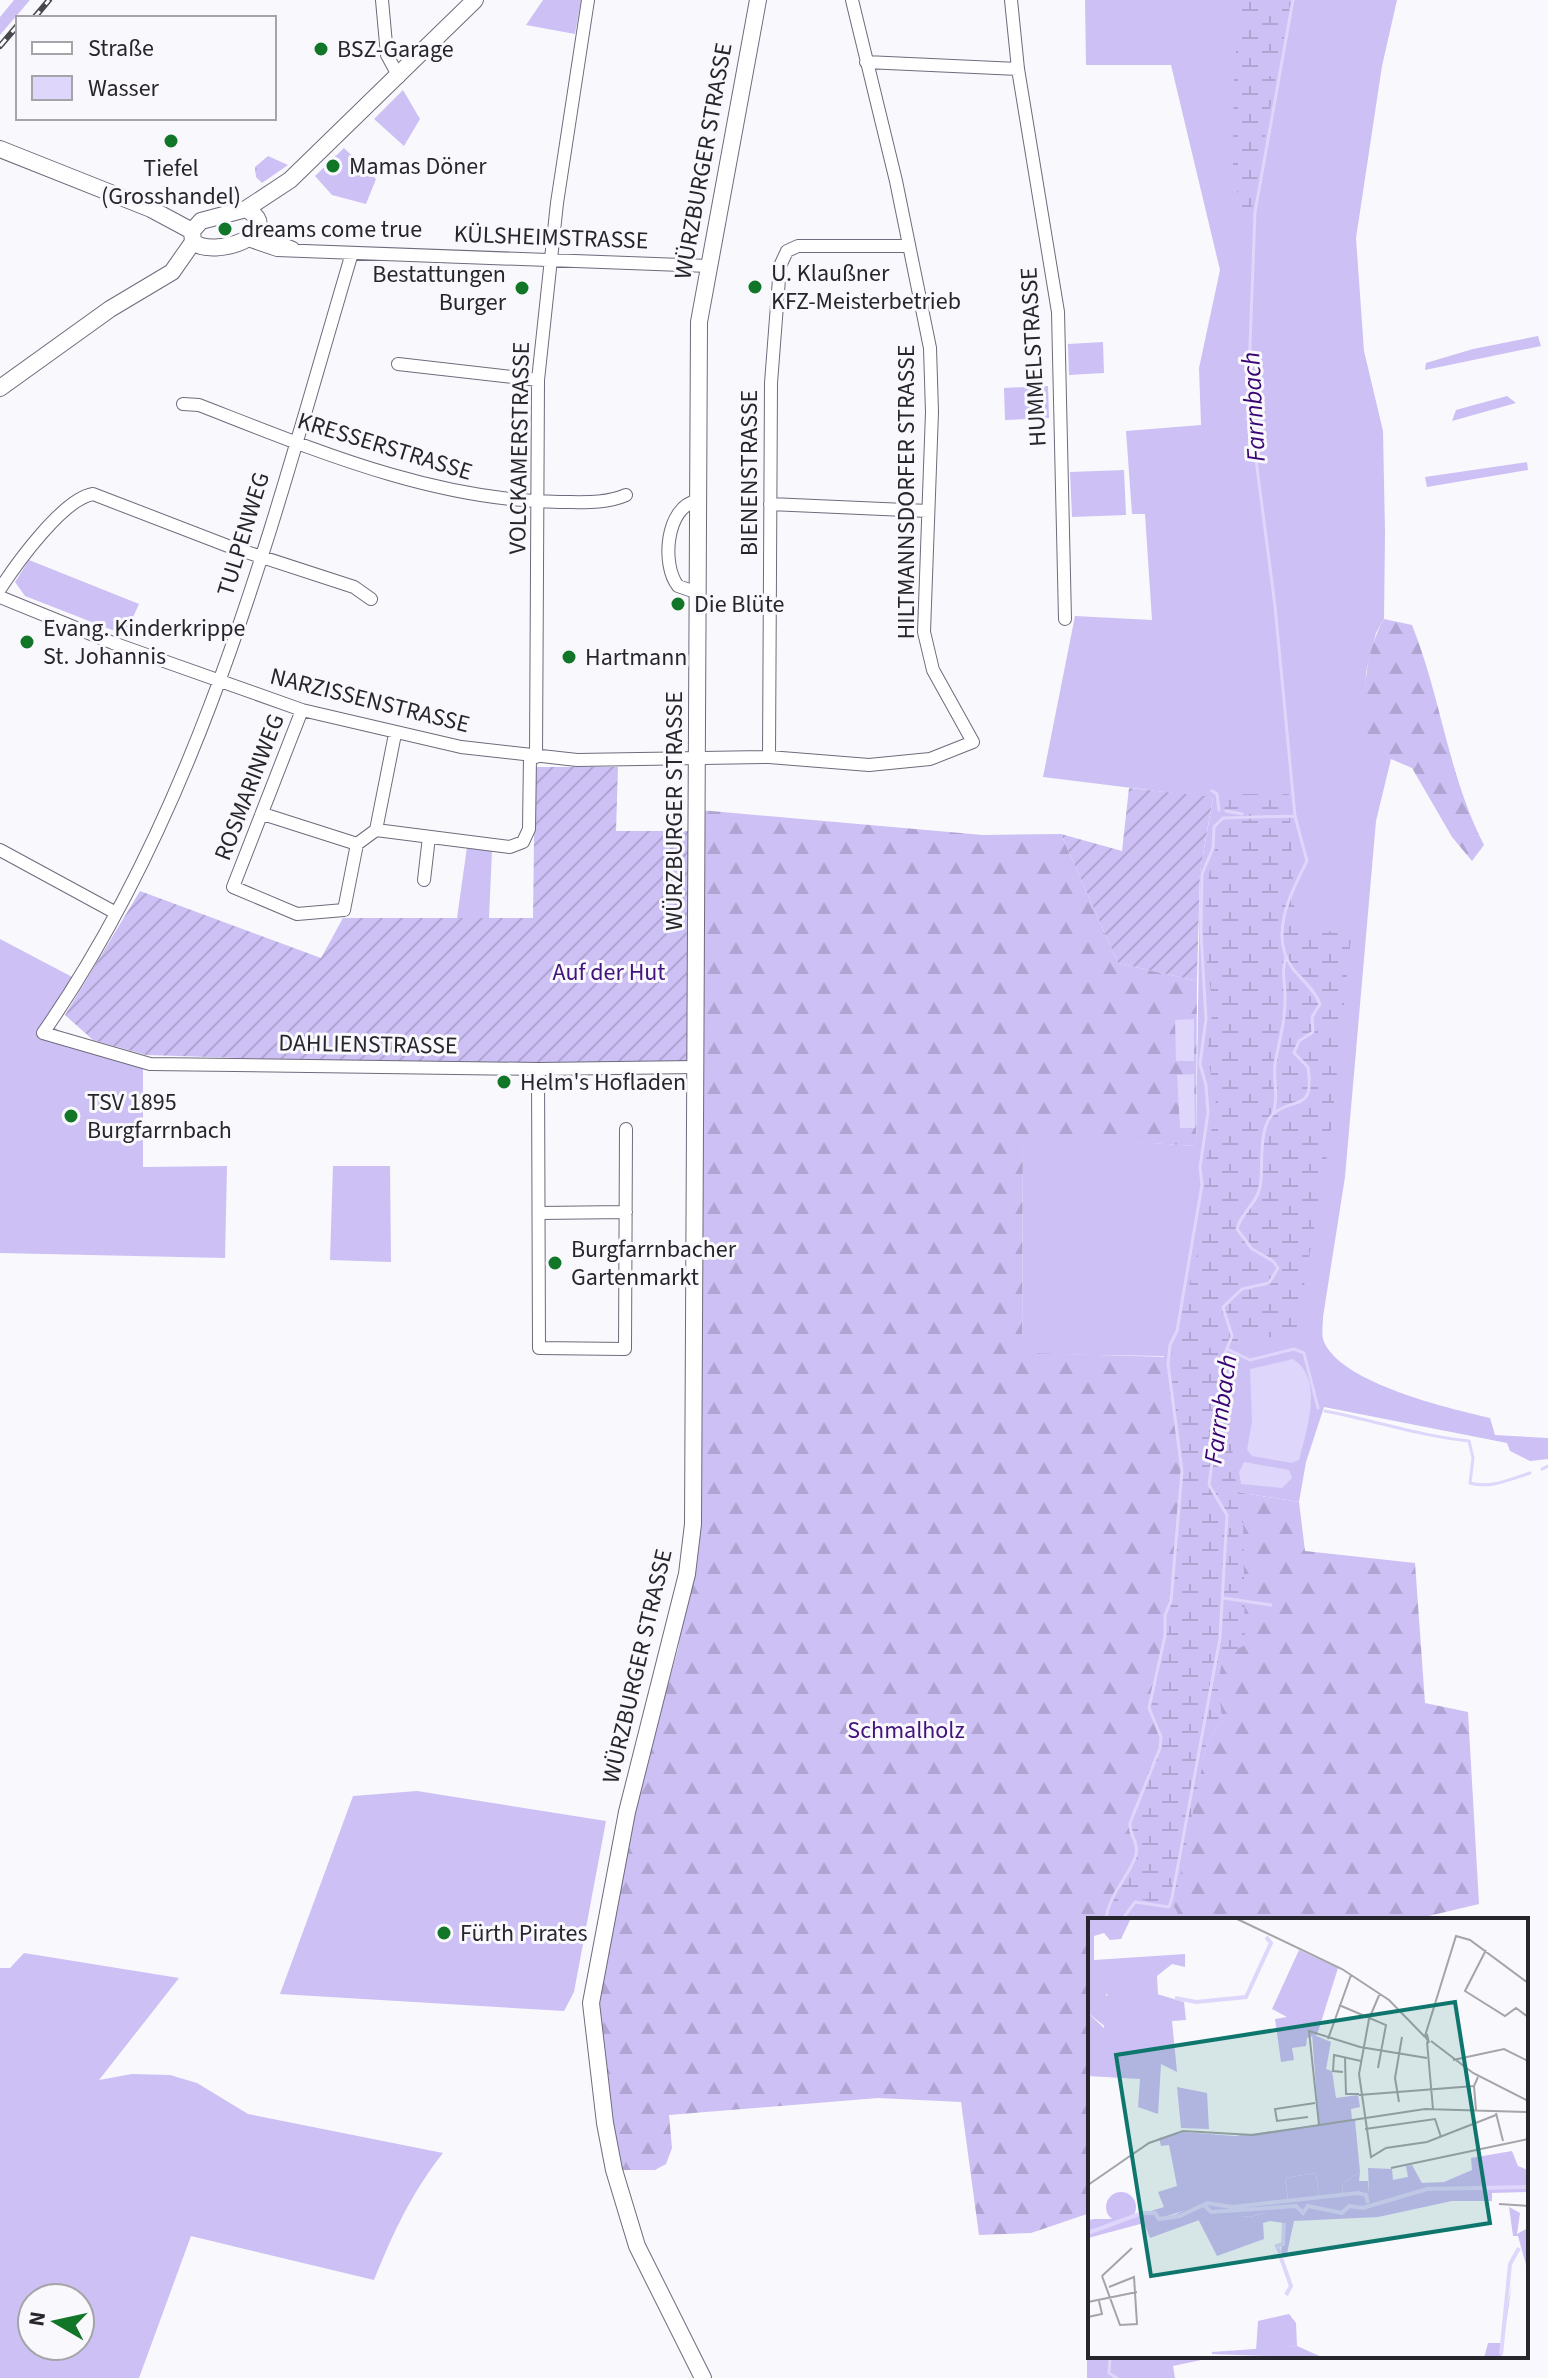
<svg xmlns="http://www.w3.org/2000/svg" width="1548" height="2378" viewBox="0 0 1548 2378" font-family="'Source Sans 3',sans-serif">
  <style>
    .grass { fill: #cdc0f5; fill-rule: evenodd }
    .forest { fill: url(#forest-firs) }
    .wetland { fill: url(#wetland-marsh) }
    .park { fill: url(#park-tufts) }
    .garden { fill: url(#garden-furrows) }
    .water { fill: #ded6fb }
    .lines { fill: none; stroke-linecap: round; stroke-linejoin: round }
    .stream { stroke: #ded6fb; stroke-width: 3 }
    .street-casing { stroke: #6f6b7c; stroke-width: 14 }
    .secondary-casing { stroke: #6f6b7c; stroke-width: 18 }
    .street { stroke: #fff; stroke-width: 12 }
    .secondary { stroke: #fff; stroke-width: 16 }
    .rail-casing { stroke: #49484e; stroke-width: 6 }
    .rail { stroke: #f9f8fc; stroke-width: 3; stroke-dasharray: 9; stroke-linecap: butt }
    .poi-dot { fill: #117628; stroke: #f9f8fc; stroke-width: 3 }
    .labels { text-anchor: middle; stroke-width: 6; stroke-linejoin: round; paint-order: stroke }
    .poi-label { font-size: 24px; fill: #28262d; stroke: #f9f8fc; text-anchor: start }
    .street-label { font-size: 24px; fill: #28262d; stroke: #f9f8fc }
    .park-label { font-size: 24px; fill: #41137b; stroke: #f9f8fc }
    .water-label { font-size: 26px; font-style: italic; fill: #390472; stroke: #f9f8fc }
    .inset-river { fill: none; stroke: #ded6fb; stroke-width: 4 }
    .inset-road { fill: none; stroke: #a5a4a9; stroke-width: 2 }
    .view { fill: #0f766e; fill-opacity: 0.15; stroke: #0f766e; stroke-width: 4 }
    .inset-edge { fill: none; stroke: #28262d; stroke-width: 4 }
  </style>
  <defs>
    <pattern id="forest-firs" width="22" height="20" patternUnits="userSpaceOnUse" patternTransform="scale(2)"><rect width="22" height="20" fill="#cdc0f5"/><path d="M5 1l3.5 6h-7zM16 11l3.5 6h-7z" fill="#b0a5d2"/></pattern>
    <pattern id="wetland-marsh" width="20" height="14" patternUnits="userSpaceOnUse" patternTransform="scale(2)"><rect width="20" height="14" fill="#cdc0f5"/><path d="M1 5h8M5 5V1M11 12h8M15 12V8" fill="none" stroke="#b0a5d2"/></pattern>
    <pattern id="park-tufts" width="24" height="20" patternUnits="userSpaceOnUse" patternTransform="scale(2)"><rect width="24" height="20" fill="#cdc0f5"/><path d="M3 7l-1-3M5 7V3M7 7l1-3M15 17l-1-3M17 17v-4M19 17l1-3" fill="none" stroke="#b0a5d2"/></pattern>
    <pattern id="garden-furrows" width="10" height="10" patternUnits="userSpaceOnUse" patternTransform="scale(2)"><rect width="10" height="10" fill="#cdc0f5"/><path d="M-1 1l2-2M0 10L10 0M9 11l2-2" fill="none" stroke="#b0a5d2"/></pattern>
  </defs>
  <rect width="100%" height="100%" fill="#f9f8fc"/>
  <path class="grass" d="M14,0H30L0,35V17Z
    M543,0H581L575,34L526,25Z
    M1085,0H1397L1382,66L1356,238L1364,351L1383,431L1385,533L1384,619L1376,633L1366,672L1365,730L1391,759L1376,821L1345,1177L1323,1317C1323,1324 1321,1335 1324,1342C1343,1384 1448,1408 1490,1418L1495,1435L1548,1438V1459L1530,1461L1510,1451L1507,1443L1324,1407L1306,1462L1299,1502L1237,1492L1243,1513L1245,1645L1218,1683L1222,1720L1207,1741L1175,1906L1181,1920H1106V1916L1171,1601L1178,1515L1164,1356L1022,1354L1023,1134L1196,1146L1200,872L1213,798L1043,777L1075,616L1152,620L1145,514H1132L1126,431L1201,425L1199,368L1220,270L1171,65H1086Z
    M403,90L420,119L404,146L374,119Z
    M344,148L376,179L366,204L332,195L315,176Z
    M1538,336L1541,346L1425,370L1426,363L1473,349Z
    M1103,342L1104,373L1069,375L1068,344Z
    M1048,386L1049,418L1005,420L1004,388Z
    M1507,396L1516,403L1452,421L1456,410Z
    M1527,462L1528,470L1427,487L1425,477Z
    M1124,470L1126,515L1072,517L1070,472Z
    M29,560L139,604L125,635L25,596L15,582Z
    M467,847L492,850L489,918H457Z
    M0,939L76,979L48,1023L86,1049L143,1067V1167L227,1166L225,1258L0,1253Z
    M333,1166H390L391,1262L330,1260Z
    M417,1791L606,1821L574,1992L564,2011L280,1994L353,1796Z
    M24,1953L179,1978L99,2080L132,2074L170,2075L197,2083L248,2114L443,2153C412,2192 393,2233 374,2280L191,2236L139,2378H0V1968H10ZM32,2298H80V2346H32Z
    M1090,2213V2356H1220L1173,2366L1175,2378H1087V2214Z"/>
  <path class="forest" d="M1384,619L1412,625C1441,697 1448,775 1484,845L1472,861L1452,837L1412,768L1391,759L1365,731C1364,690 1364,655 1384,619Z
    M700,810L983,835L1061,834L1118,963L1197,981L1196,1146L1023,1135L1022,1353L1171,1357L1168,1364L1182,1471L1171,1601L1165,1615V1636L1149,1708L1161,1737L1160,1748L1130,1824C1129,1835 1139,1842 1136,1855C1129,1877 1108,1895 1106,1920H1090V2213L1031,2233L979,2235L961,2102L878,2098L669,2115L672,2148L666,2164L655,2170H614L596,2003L629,1821L678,1649L699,1524Z
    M1237,1492L1299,1502L1305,1551L1415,1563L1425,1703L1468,1712L1479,1904L1412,1920H1181L1174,1906L1207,1741L1222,1720C1221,1708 1218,1695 1218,1683C1221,1614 1257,1565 1237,1492Z"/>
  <path class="wetland" d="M1239,0H1291L1278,70L1235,71Z
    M1276,76L1252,208L1243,227L1233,167L1234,77Z
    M1228,794H1289L1295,922L1351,937L1330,1139L1296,1331L1242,1344L1210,1339L1171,1354L1201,1240L1206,1160L1216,1104L1207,1053L1213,1007L1203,933L1209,875Z
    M1215,1346L1221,1349L1237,1492L1243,1513L1245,1645L1223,1657L1218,1683L1222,1720L1207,1741L1174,1906L1133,1898L1106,1916L1136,1853L1130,1823L1160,1748L1161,1737L1149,1708L1165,1636V1615L1171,1601L1182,1471L1169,1357H1186Z"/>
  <path class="park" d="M268,156L288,165L262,183L256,177L255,167Z"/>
  <path class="garden" d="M535,767H618L616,831H699L703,1066H480L146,1055L93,1040L65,1015L140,891L321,958L343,918H533Z
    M1129,788L1213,797L1200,872L1197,981L1118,963L1061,834L1122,851Z"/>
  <path class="water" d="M1194,1019V1061H1176L1175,1020Z
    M1194,1074L1195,1128H1180L1177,1075Z
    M1293,1359C1325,1379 1306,1432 1299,1460L1292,1463L1252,1456L1247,1450L1252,1421L1250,1369Z
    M1244,1462L1289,1470L1292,1478L1282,1488L1241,1484L1239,1472Z"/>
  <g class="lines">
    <path class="stream" d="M1212,791L1217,794L1219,810
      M1226,811L1242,814
      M1273,1114C1279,1096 1273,1082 1275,1064C1279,1041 1286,1019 1285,995C1285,982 1281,971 1286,958
      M1227,1349L1250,1360L1294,1349L1304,1353L1318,1408
      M1325,1411C1372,1420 1425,1437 1469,1441L1473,1458L1470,1483C1490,1489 1511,1479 1530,1473
      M1542,1469L1548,1466
      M1223,1598L1271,1605
      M1106,1920C1108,1895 1129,1877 1136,1855C1139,1842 1129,1835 1130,1823L1160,1748L1161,1737L1149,1708L1165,1636V1615L1171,1601L1182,1471L1168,1364L1170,1345L1177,1331L1202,1185L1200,1167L1208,1113L1206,1085L1200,1064L1206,1019L1201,933L1202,874L1213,848L1214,827L1223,818L1294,816
      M1122,1920L1135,1902L1169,1907L1172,1898L1220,1638L1227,1515L1209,1485L1220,1404L1221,1363L1232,1336L1223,1307L1242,1289L1269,1283L1278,1268L1273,1261L1252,1249L1237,1229C1241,1212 1257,1204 1260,1187C1264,1168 1257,1129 1273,1114C1294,1096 1315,1113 1308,1067L1294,1053L1299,1041L1313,1032L1312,1017L1320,1004C1315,990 1302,980 1293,969C1268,936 1291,892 1307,861L1295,816L1275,606L1248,398L1255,212L1293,0
      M1117,2356L1110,2359L1109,2373L1117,2378"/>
    <defs>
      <path id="street" d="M382,0L387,55L399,77
        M1011,0L1018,69L1058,312L1065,619
        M866,62L1018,69
        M258,228L266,237L293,248
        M248,240L277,250L709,266
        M352,253C273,519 204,802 43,1033L150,1064L538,1069L697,1067
        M398,364L538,380
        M183,404L199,405C315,450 434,501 560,502C583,502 605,504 626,495
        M697,501C666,506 661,565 678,586L698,593
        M770,504L928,511
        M0,589C17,563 63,499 93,494L228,546L354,587L371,599
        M0,597L113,643L302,710L461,747L577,760L769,757L869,765L930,759L973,742L933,670L924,632L932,412L930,348L896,181L852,0
        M302,710L233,887L297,914L344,910L357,844
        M536,757L538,380L557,203L588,0
        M769,757L771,383L780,266L787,251L798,246H909
        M263,814L357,844L376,830L510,847L523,842L529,829L530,756
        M376,830L395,734
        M0,850L116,913
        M424,880L429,837
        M538,1069L539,1348L625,1349L626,1129
        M539,1213L626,1212"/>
      <path id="secondary" d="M0,149L151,209L192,231
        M246,209L290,180L475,0
        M246,209C288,233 214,259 193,242L192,231L201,221Z
        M0,388L110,309L172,272L193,242
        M703,2378L637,2246L614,2170L605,2123L591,2003L627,1812L687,1574L693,1524L699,322L758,0"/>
    </defs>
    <use href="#street" class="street-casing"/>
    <use href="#secondary" class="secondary-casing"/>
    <use href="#street" class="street"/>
    <use href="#secondary" class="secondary"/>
    <defs>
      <path id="rail" d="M34,18L49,0
        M0,46L18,25"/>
    </defs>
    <use href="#rail" class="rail-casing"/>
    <use href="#rail" class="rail"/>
  </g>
  <g class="poi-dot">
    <circle cx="321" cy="49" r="8"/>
    <circle cx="171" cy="141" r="8"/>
    <circle cx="333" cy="166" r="8"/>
    <circle cx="225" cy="229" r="8"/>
    <circle cx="755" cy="287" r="8"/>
    <circle cx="522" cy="288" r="8"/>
    <circle cx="678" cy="604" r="8"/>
    <circle cx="27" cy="642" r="8"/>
    <circle cx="569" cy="657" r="8"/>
    <circle cx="504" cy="1082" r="8"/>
    <circle cx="71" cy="1116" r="8"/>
    <circle cx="555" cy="1263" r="8"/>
    <circle cx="444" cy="1933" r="8"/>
  </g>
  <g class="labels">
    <g class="poi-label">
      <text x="337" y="57">BSZ-Garage</text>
      <text x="349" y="174">Mamas Döner</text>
      <text x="171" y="176" text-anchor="middle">Tiefel<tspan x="171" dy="28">(Grosshandel)</tspan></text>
      <text x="241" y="237">dreams come true</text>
      <text x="771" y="281">U. Klaußner<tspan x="771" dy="28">KFZ-Meisterbetrieb</tspan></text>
      <text x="506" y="282" text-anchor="end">Bestattungen<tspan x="506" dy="28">Burger</tspan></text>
      <text x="694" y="612">Die Blüte</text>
      <text x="43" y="636">Evang. Kinderkrippe<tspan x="43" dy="28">St. Johannis</tspan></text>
      <text x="585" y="665">Hartmann</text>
      <text x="520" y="1090">Helm's Hofladen</text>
      <text x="87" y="1110">TSV 1895<tspan x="87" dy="28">Burgfarrnbach</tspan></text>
      <text x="571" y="1257">Burgfarrnbacher<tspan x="571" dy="28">Gartenmarkt</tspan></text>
      <text x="460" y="1941">Fürth Pirates</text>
    </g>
    <g class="street-label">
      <text transform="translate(703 161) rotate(-80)" y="8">WÜRZBURGER STRASSE</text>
      <text transform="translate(551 237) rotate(2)" y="8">KÜLSHEIMSTRASSE</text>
      <text transform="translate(1033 357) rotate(-93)" y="8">HUMMELSTRASSE</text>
      <text transform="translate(385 446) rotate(17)" y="8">KRESSERSTRASSE</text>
      <text transform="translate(519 448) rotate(-89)" y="8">VOLCKAMERSTRASSE</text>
      <text transform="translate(749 473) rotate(-90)" y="8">BIENENSTRASSE</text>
      <text transform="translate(906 492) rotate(-90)" y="8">HILTMANNSDORFER STRASSE</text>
      <text transform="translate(243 534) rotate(-73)" y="8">TULPENWEG</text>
      <text transform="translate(370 700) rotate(14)" y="8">NARZISSENSTRASSE</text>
      <text transform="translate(249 787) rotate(-69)" y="8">ROSMARINWEG</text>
      <text transform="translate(674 811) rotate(-90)" y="8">WÜRZBURGER STRASSE</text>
      <text transform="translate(368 1044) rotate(1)" y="8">DAHLIENSTRASSE</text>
      <text transform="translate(637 1666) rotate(-77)" y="8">WÜRZBURGER STRASSE</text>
    </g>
    <g class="park-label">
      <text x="609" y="980">Auf der Hut</text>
      <text x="906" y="1738">Schmalholz</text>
    </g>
    <g class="water-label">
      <text transform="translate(1253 407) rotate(-93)" y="9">Farrnbach</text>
      <text transform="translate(1220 1409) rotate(-82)" y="9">Farrnbach</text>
    </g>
  </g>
  <g transform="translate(1088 1918)">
    <rect width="440" height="440" fill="#f9f8fc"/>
    <path d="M211,32L250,50L229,117L219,120L218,128L204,130L206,142L193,144L187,101L199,99L184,91ZM22,73L62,74L96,84L98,102L84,103L89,154L73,146L70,196L50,189L52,161L0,158V95L16,110V81ZM89,169L119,175L121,211L93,210ZM424,233L430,248L440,252V274L404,275V283H364L290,299L206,303L198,340L193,335L196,305L182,303V295L114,301L62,320L56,305L0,320V302L7,301H36L76,289L78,293L68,295L78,301L107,287L200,281L197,260L228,255L231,280L281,275L280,250L304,251L305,262L320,259L318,248L324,247L334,265L356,264L384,252L383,240ZM421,289L432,295L429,316L440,310V354L430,318H425ZM424,365L413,440H396L400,425H413ZM209,428L236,440L124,436V434Z" fill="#cdc0f5"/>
    <path d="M0,0H43L33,21L22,22L16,15L6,18V42L97,36V49L84,46L69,58L70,76H18L19,110L0,95ZM267,202L272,254L255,265L254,277L231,280L228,255L197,260L200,282L144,289L119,285L70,301L67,295L77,292L70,274L89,268L81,227L73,228L71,220L95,214L147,218ZM18 289a15 15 0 1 1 30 0a15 15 0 1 1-30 0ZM122,294L161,299L182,294V303L175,305L176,321L129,338L109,299ZM201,396L208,405L209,428L168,433L170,403Z" fill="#cdc0f5"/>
    <path d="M422,257L436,258L437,269L363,266ZM270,276L282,277L283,286L265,289L264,298L207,299L203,288L161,299L122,294L119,285L144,289Z" fill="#cdc0f5"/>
    <path d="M224,116L243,124L238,151L244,153L248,180L270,177L272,189L263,191L264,202L231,208ZM272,254L271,263H280L281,275L254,277L255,265Z" fill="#cdc0f5"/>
    <path class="inset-river" d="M87,80L108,84L158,79L183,25L178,19M115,286L123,294L208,288L215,295L220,288L254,295L261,288L275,290L339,271L440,269M0,315L54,295H67L71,301L92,298L119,285L144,289L270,275L278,277L280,285M192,335L189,328L195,326L196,305M192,337L203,368L198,377M413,437L422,346L431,330"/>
    <path class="inset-road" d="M147,0L254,51L301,82L337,119M398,32L377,73L417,98L428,90L440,99M292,75L281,101L271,156L283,239L298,230L339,224L408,197M251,87L298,107L290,150M339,116L341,125L337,118L368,18L382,22L440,65M240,121L263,57M343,123L385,155L440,183M339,124L345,191M257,140L258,176H271M365,142L416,131L440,143M255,154L245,153L246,137L273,143M386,168L388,192M271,177L386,168L390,159M311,184L307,160L314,119M408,195L415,223M220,199L189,203L187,191L227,185M231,207L221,113L272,129L339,140M277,211L347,201L353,219M303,250L440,221M0,267L61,225L95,213L165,217L337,191L440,194M411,286L440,288M14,358L32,407L49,406L46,359L21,369M14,358L44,330M0,384L49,374M0,399L14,396L11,383M55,440H166"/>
    <path class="view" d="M367,84L402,305L63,358L28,137Z"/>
    <rect width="440" height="440" class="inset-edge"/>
  </g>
  <rect x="16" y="16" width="260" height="104" fill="#f9f8fc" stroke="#a5a4a9" stroke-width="2"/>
  <rect x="32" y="42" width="40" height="12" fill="#ffffff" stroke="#a5a4a9" stroke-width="2"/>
  <text x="88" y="56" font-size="24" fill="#28262d">Straße</text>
  <rect x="32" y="76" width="40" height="24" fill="#ded6fb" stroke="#a5a4a9" stroke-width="2"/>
  <text x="88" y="96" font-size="24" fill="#28262d">Wasser</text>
  <g transform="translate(56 2322) rotate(279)"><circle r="38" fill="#f9f8fc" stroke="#a5a4a9" stroke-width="2"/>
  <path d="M0-6L14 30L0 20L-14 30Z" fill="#117628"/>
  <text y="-12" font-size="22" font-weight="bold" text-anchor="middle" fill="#28262d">N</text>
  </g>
</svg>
